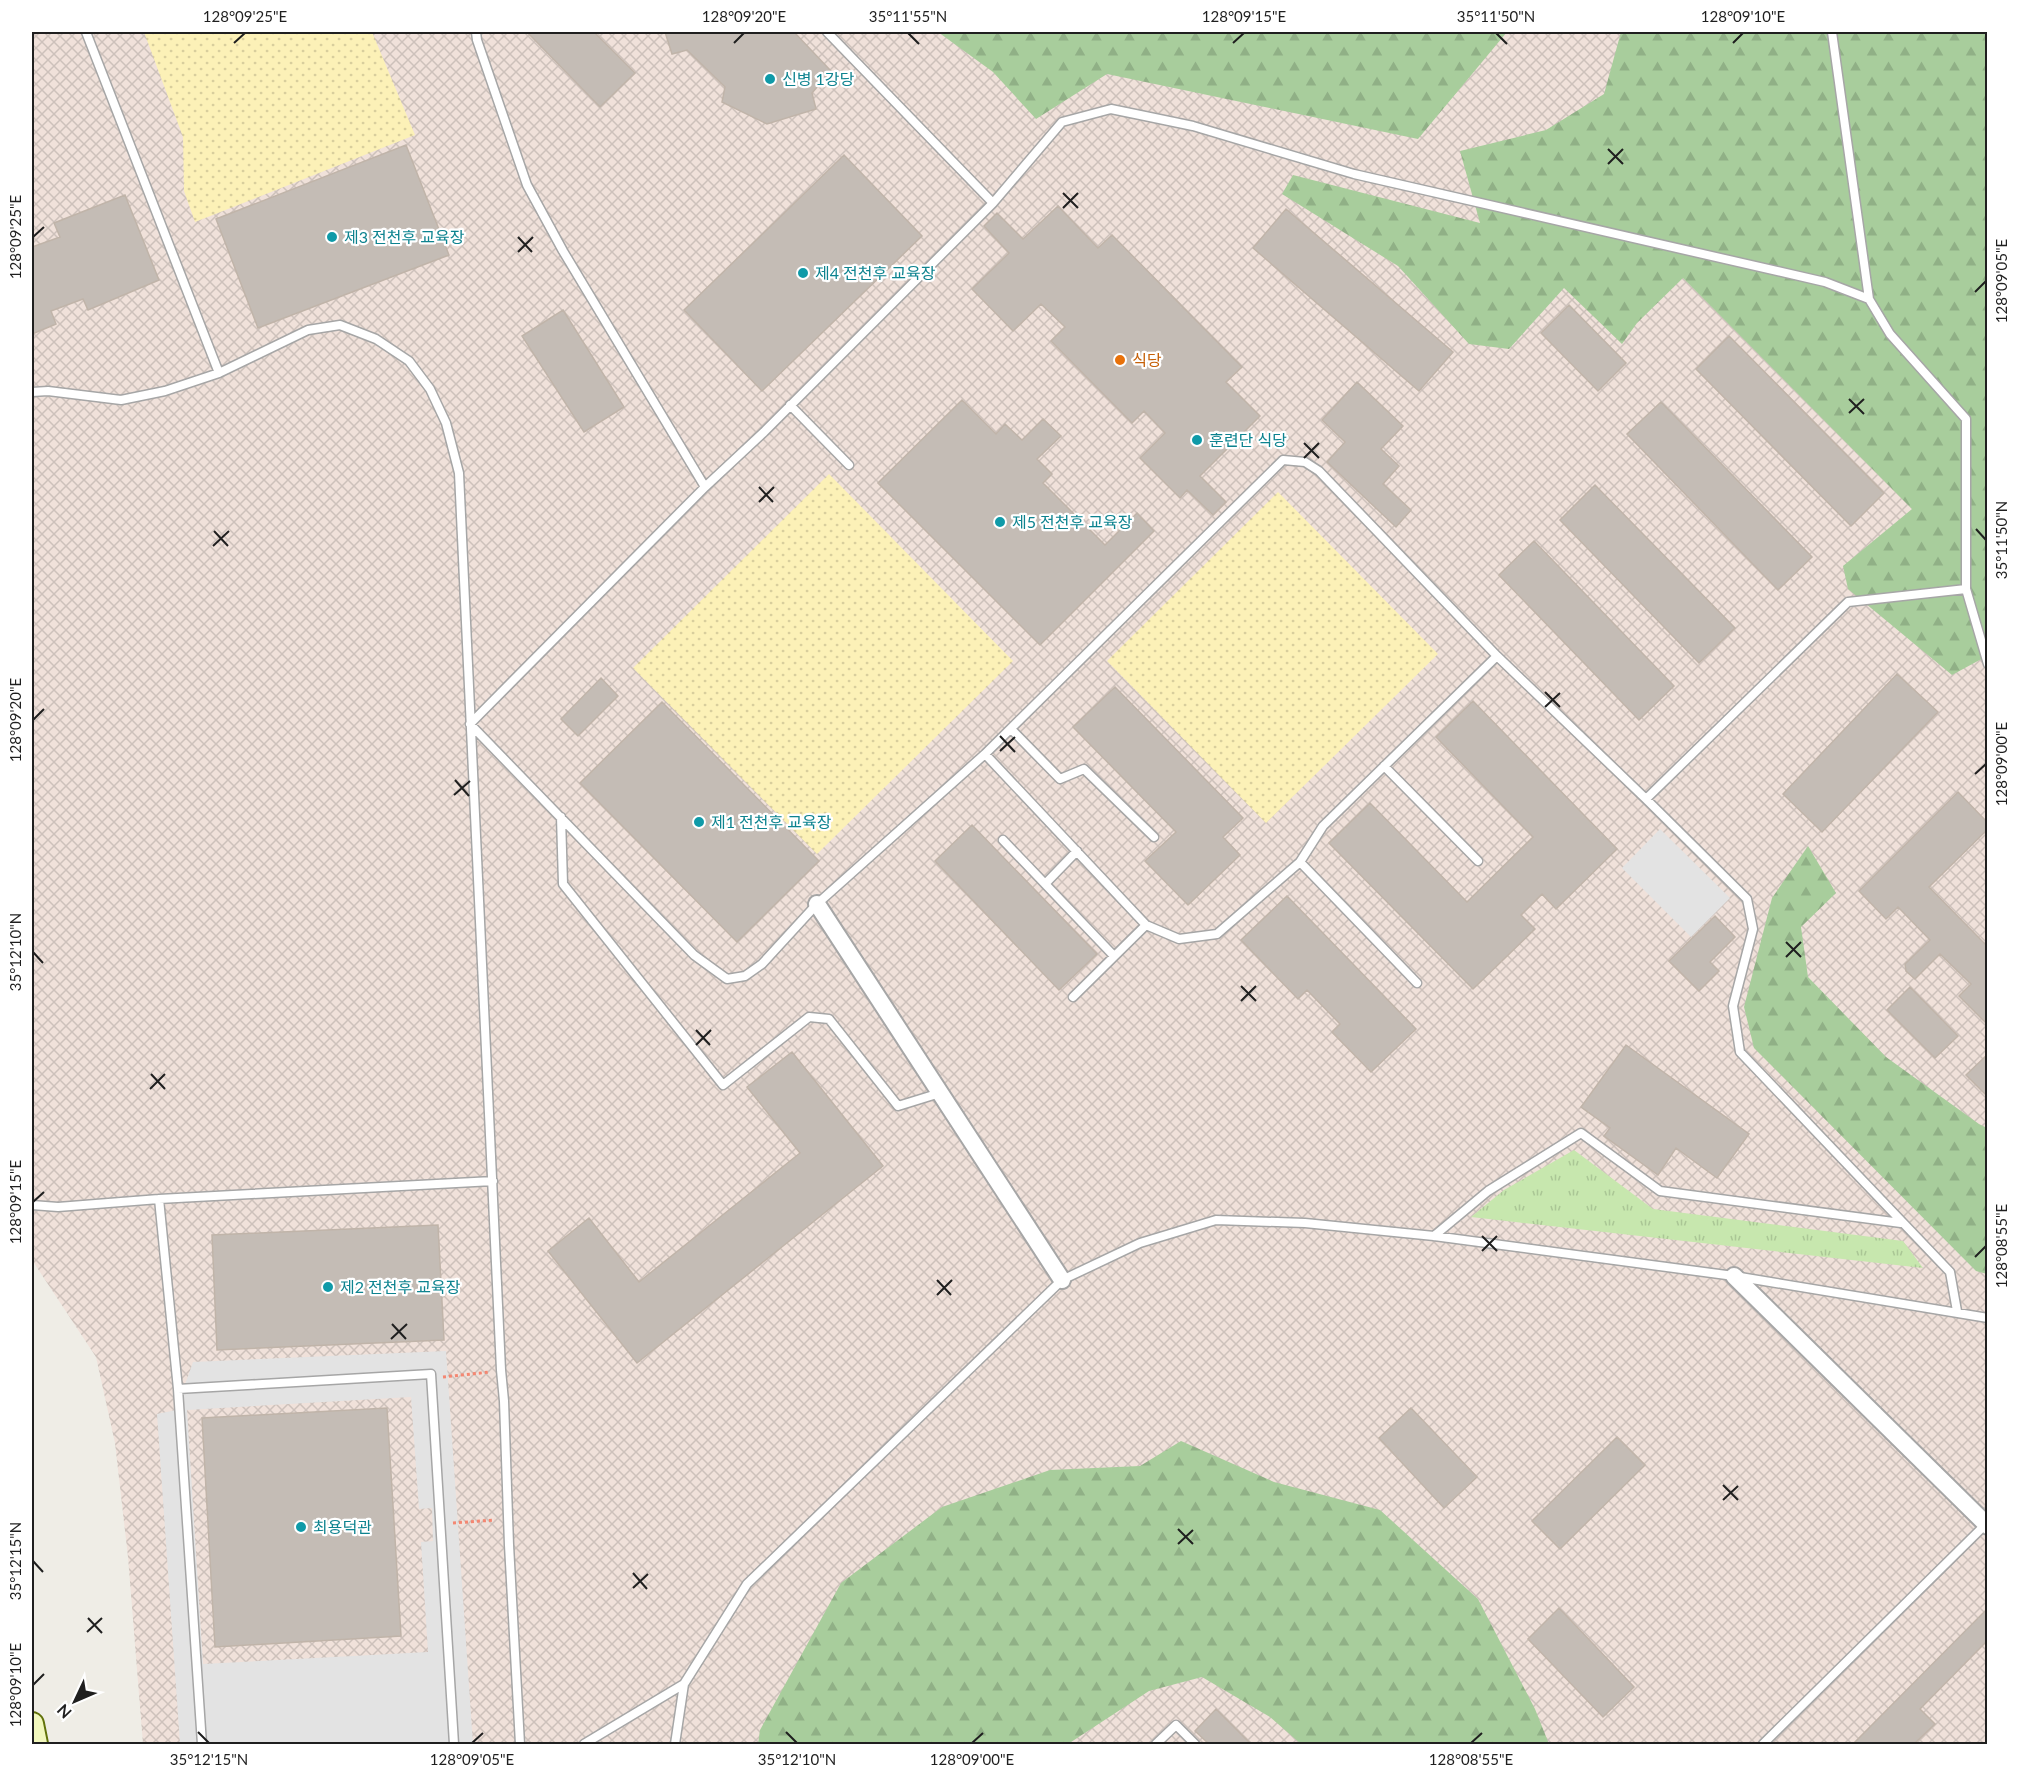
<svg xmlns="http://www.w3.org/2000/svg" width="2019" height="1776" viewBox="0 0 2019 1776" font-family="Lato,'Noto Sans KR',sans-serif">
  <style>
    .military { fill: url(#military-cross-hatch) }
    .grass { fill: url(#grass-tufts) }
    .forest { fill: url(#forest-firs) }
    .sand { fill: url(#sand-dots) }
    .parking { fill: #e3e3e3; fill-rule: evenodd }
    .building { fill: #c4bcb5; stroke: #c0b4a9; stroke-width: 1.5 }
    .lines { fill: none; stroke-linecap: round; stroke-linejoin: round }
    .lane-casing { stroke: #a6a6a6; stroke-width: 11 }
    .street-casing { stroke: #a6a6a6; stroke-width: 20 }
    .secondary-casing { stroke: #61720a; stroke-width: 26 }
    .path { stroke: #f48772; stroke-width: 3; stroke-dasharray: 3 3; stroke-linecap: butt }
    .lane { stroke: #fff; stroke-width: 8 }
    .street { stroke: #fff; stroke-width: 16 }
    .secondary { stroke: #f1f7bc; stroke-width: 22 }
    .ticks { fill: none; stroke: #1f1f1f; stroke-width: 2 }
    .culture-dot { fill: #0f9aa8; stroke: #fff; stroke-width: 2 }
    .food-dot { fill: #e8710a; stroke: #fff; stroke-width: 2 }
    .labels { text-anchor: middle; stroke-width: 4.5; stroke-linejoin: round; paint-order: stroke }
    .culture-label { font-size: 16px; fill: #0d838f; stroke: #fff; text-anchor: start }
    .food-label { font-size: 16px; fill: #c56008; stroke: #fff; text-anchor: start }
    .neatline { fill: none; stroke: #1f1f1f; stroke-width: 2 }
    .ticks-label { font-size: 15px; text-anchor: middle; fill: #1f1f1f }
  </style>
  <defs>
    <pattern id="military-cross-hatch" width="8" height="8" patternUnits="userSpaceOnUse" patternTransform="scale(1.5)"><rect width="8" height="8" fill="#f0e1da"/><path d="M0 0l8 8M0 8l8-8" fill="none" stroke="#cdc1bb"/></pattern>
    <pattern id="grass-tufts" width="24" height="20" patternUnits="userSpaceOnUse" patternTransform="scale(1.5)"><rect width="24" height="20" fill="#c7e7ae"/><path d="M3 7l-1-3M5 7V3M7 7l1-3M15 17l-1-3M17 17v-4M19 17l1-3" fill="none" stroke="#aac695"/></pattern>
    <pattern id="forest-firs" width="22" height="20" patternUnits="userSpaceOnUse" patternTransform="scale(1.5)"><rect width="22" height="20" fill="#a8cd9c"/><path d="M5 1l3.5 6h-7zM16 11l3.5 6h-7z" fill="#90b086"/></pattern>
    <pattern id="sand-dots" width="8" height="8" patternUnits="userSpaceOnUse" patternTransform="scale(1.5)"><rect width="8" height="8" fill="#fcf1b7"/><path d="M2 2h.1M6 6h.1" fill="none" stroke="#d8ce9d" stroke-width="1.8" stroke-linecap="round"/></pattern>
  </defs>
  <rect width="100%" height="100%" fill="#efede6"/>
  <path class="military" d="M32,32H1987V1744H143L128,1557L115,1443L96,1357L32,1260Z"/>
  <path class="grass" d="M1574,1150L1653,1209L1903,1241L1923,1268L1471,1217L1504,1190Z"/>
  <path class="forest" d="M938,32H1507L1418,139L1107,74L1036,119L993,72Z
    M1621,32H1987V656L1952,675L1848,589L1843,566L1912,509L1683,278L1637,323L1622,344L1564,288L1509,349L1469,344L1398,266L1282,194L1293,175L1480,223L1460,151L1546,130L1604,94Z
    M1808,846L1836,893L1801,927L1808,977L1886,1057L1979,1124L1987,1128V1274L1976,1271L1754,1048L1744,1007L1772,898Z
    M1181,1441L1274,1482L1380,1510L1478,1599L1535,1709L1549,1744H1301L1270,1717L1202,1677L1149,1691L1068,1744H758L760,1730L841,1583L942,1507L1050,1470L1140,1466Z"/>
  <path class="sand" d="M144,32H372L415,135L195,222L184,191L183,137Z
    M829,474L1013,661L817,854L633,668Z
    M1278,492L1438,654L1266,823L1107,661Z"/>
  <path class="parking" d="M1660,829L1730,898L1691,937L1622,868Z
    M446,1351L473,1744H180L157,1414L176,1410L193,1362ZM411,1397L419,1509L432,1508L433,1541L421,1542L428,1652L203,1664L187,1410Z"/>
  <path class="building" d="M527,32H594L635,73L600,107Z
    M665,32H794L831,71L812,93L816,109L767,124L722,102L725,87L687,50L672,54Z
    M406,145L449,255L258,328L216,219Z
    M844,155L922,236L762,391L684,310Z
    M125,195L159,280L88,310L83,299L51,311L56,324L32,334V247L60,237L54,223Z
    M1058,206L1098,248L1112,235L1242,367L1226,382L1260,416L1200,476L1226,502L1213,515L1187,490L1180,498L1140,458L1165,433L1144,411L1132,423L1051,341L1065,327L1041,304L1013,331L972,289L1009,253L984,226L997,213L1023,239Z
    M1286,209L1453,352L1419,391L1253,248Z
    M1569,305L1626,363L1598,391L1541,333Z
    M563,310L624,407L584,432L522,336Z
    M1729,336L1884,493L1851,526L1696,369Z
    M1357,382L1403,426L1381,449L1399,466L1383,484L1411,510L1396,527L1327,462L1345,442L1322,420Z
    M962,400L996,434L1005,424L1022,440L1043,419L1061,436L1037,459L1052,474L1043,483L1105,545L1137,513L1154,531L1040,645L878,483Z
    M1661,402L1812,557L1778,590L1627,434Z
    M1595,485L1735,628L1699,663L1560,520Z
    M1534,541L1674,686L1639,720L1499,575Z
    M1897,674L1938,712L1822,832L1783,794Z
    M601,678L618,696L578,736L561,719Z
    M1115,687L1243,818L1223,837L1240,855L1188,905L1145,861L1176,832L1073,727Z
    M1473,701L1617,849L1556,909L1542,894L1521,915L1535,929L1473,989L1329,843L1370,803L1467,902L1533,837L1436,737Z
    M662,702L819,861L737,942L580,783Z
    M1958,792L1988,823V829L1929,887L1988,947V1025L1959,996L1971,984L1940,954L1915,979L1906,971L1905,964L1930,940L1898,907L1886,919L1859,891Z
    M972,825L1097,954L1059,990L935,861Z
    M1287,896L1416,1029L1371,1072L1332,1032L1340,1024L1307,990L1298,999L1241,940Z
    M1715,916L1735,937L1710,962L1719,971L1699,991L1669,961Z
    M1910,987L1958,1036L1935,1058L1887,1010Z
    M1626,1045L1749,1134L1717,1178L1676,1148L1658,1175L1604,1136L1610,1128L1581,1107Z
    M792,1052L883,1166L637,1363L548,1251L589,1218L639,1282L800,1153L747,1087Z
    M1988,1054V1097L1966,1075Z
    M438,1225L444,1340L217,1350L212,1235Z
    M387,1408L401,1636L215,1647L202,1418Z
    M1411,1408L1477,1477L1444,1508L1379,1438Z
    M1617,1437L1645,1465L1560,1549L1532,1521Z
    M1559,1608L1634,1687L1603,1717L1528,1639Z
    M1988,1608V1640L1920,1709L1935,1724L1914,1744H1853Z
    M1216,1709L1251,1744H1209L1195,1731Z"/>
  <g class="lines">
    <defs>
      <path id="lane" d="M86,32L219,373
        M476,32L477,40L527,185L563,251L705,487
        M827,32L993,203
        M1832,32L1869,299
        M32,392L48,391L121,400L165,391L219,373L308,330L340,325L376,339L409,361L430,389L446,423L459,473L501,1370L504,1401L509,1545L520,1744
        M790,405L849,465
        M1011,729L1060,779L1084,769L1154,837
        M985,754L1146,925L1179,939L1217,934L1300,862L1417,983
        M1384,766L1478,861
        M1646,799L1848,602L1966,589
        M561,817L563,884L723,1085L809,1017L829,1019L898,1106L940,1093
        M1003,840L1114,956
        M1300,862L1323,826L1497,656
        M1045,884L1077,851
        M1073,997L1146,925
        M159,1199L178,1389L202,1744
        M32,1205L58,1207L159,1199L493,1181
        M1434,1236L1488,1191L1581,1133L1660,1191L1901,1223
        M1957,1311L1950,1272L1740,1052L1733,1006L1753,929L1747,899L1646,799L1497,656L1319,471L1305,462L1283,460L985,754L817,904L762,964L745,976L727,979L694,955L470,724L705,487L764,432L993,203L1062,122L1111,109L1145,116L1193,126L1354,174L1825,282L1869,299L1890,334L1966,419V589L1988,664
        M178,1389L431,1374L454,1744
        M584,1744L684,1684
        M675,1744L684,1684L747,1584L1062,1280L1140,1243L1216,1220L1305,1223L1434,1236L1734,1276L1988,1318
        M1156,1744L1176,1725L1195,1744
        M1763,1744L1987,1523"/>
      <path id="street" d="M817,904L1062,1280
        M1734,1276L1988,1526"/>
      <path id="secondary" d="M32,1724L36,1744"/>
    </defs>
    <use href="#lane" class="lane-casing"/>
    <use href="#street" class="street-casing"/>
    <use href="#secondary" class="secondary-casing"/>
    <path class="path" d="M443,1377L490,1372
      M453,1523L495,1520"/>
    <use href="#lane" class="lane"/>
    <use href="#street" class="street"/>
    <use href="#secondary" class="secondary"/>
  </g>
  <path class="ticks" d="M908,33L919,44M1496,33L1507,44M234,43L245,33M734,43L744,33M1233,43L1244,33M1733,43L1743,33M1608,149L1623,164M1608,164L1623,149M1063,193L1078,208M1063,208L1078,193M33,237L44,227M518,237L532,252M518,252L533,237M1975,292L1986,281M1849,399L1864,414M1849,413L1864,399M1304,443L1319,458M1304,458L1319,443M759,487L773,502M759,502L774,487M1976,529L1986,540M214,531L228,546M213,546L229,531M1545,692L1560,707M1545,707L1560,693M33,720L44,709M1000,736L1015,752M1000,751L1015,737M1975,774L1986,764M455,780L469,796M454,795L470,781M1786,942L1801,957M33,952L43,963M1786,957L1801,942M1241,986L1256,1001M1241,1001L1256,986M696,1030L710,1045M696,1045L711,1030M151,1074L165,1089M150,1089L165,1074M33,1202L44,1192M1482,1236L1497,1251M1482,1251L1497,1236M1975,1257L1986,1246M937,1280L951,1295M937,1295L952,1280M392,1324L406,1339M391,1339L407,1324M1723,1485L1738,1500M1723,1500L1738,1486M1178,1529L1193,1544M1178,1544L1193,1530M33,1561L43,1572M633,1573L647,1589M633,1588L648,1574M88,1618L102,1633M87,1632L102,1618M33,1685L44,1674M198,1732L209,1743M786,1732L797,1743M472,1743L483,1733M972,1743L983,1733M1471,1743L1482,1733"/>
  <g class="culture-dot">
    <circle cx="770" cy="79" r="6"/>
    <circle cx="332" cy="237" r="6"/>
    <circle cx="803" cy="273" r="6"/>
    <circle cx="1197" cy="440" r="6"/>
    <circle cx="1000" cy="522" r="6"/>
    <circle cx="699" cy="822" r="6"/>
    <circle cx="328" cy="1287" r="6"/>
    <circle cx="301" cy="1527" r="6"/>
  </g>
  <circle class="food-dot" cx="1120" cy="360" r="6"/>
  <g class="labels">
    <g class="culture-label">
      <text x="782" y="85">신병 1강당</text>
      <text x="344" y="243">제3 전천후 교육장</text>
      <text x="815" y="279">제4 전천후 교육장</text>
      <text x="1209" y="446">훈련단 식당</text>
      <text x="1012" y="528">제5 전천후 교육장</text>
      <text x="711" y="828">제1 전천후 교육장</text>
      <text x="340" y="1293">제2 전천후 교육장</text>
      <text x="313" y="1533">최용덕관</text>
    </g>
    <g class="food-label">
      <text x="1132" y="366">식당</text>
    </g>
  </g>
  <rect width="2019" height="1776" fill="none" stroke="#ffffff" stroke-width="66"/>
  <g transform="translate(75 1701) rotate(226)" stroke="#ffffff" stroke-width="4.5" paint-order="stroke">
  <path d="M0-4.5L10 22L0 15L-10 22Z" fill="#1f1f1f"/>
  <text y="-9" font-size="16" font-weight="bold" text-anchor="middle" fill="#1f1f1f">N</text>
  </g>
  <rect x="33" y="33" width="1953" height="1710" class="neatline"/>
  <g class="ticks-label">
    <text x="245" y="22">128°09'25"E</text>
    <text x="744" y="22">128°09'20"E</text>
    <text x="908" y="22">35°11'55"N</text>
    <text x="1244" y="22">128°09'15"E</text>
    <text x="1496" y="22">35°11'50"N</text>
    <text x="1743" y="22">128°09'10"E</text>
    <text transform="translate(16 237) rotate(-90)" y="5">128°09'25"E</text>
    <text transform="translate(2002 281) rotate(-90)" y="5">128°09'05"E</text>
    <text transform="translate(2002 540) rotate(-90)" y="5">35°11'50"N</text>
    <text transform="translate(16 720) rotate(-90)" y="5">128°09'20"E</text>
    <text transform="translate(2002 764) rotate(-90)" y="5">128°09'00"E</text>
    <text transform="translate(16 952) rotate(-90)" y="5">35°12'10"N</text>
    <text transform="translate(16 1202) rotate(-90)" y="5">128°09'15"E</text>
    <text transform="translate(2002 1246) rotate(-90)" y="5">128°08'55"E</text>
    <text transform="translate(16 1561) rotate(-90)" y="5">35°12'15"N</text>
    <text transform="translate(16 1685) rotate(-90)" y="5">128°09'10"E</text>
    <text x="209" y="1765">35°12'15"N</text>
    <text x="472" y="1765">128°09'05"E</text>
    <text x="797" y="1765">35°12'10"N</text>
    <text x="972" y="1765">128°09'00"E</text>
    <text x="1471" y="1765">128°08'55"E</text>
  </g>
</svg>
